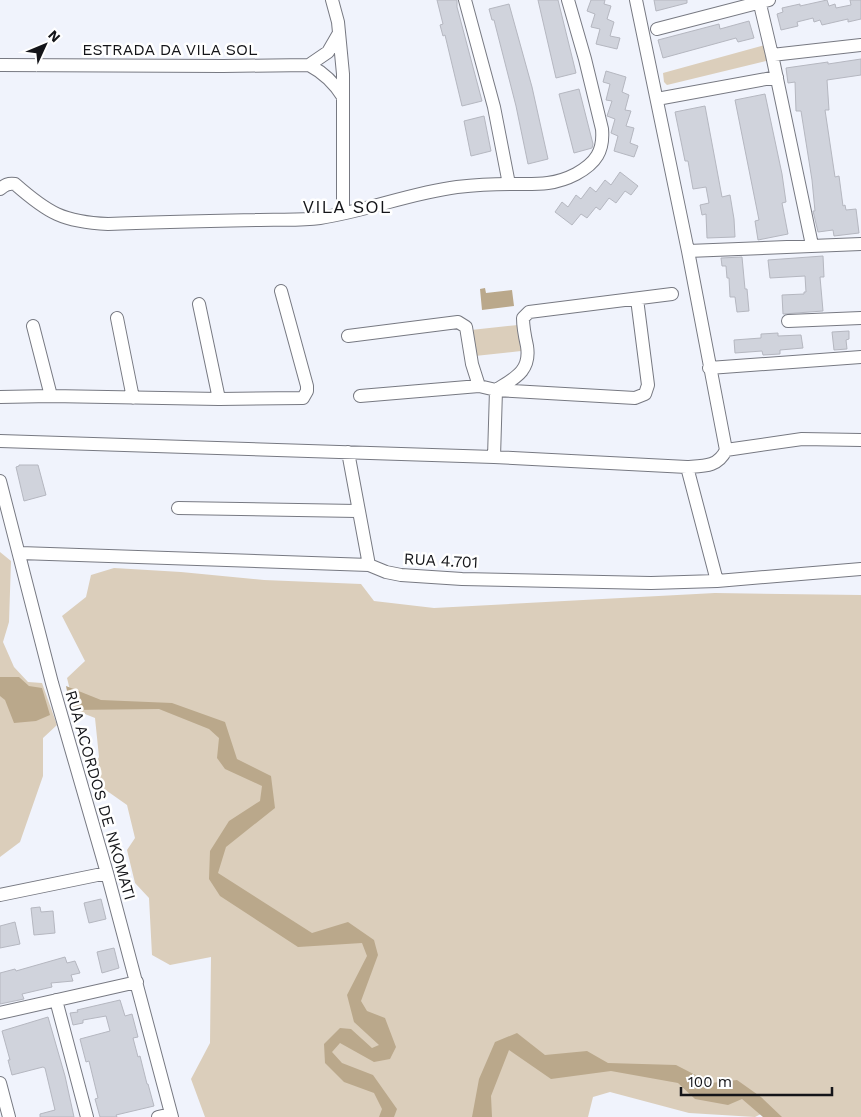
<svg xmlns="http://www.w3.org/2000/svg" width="861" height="1117" viewBox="0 0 861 1117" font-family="'Work Sans',sans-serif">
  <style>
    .green { fill: #dbcebb }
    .water { fill: #baa88b }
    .building { fill: #d0d3dc; stroke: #b5b7c0 }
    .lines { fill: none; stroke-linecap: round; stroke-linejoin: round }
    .minor-casing { stroke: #777982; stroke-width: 14 }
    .minor { stroke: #fff; stroke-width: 12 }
    .labels { text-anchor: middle; stroke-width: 5; stroke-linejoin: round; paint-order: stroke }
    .street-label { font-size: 16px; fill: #141519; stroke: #fff }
    .neighbourhood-label { font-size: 18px; letter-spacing: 1px; fill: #141519; stroke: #fff }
  </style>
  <rect width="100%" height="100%" fill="#f0f3fc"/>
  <path class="green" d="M765,45L767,60L766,61L667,85L664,82L663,73Z
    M518,325L521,351L475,356L471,330Z
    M0,552L11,561L9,622L3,642L14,667L28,682L42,683L57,725L43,738V776L20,842L0,857Z
    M114,568L181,572L264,580L361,584L374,601L434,608L715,593L861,595V1117H765L761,1114L755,1117L689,1113L610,1092L593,1097L588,1117H205L191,1079L210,1043L211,957L170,965L152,955L149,898L135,883L127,850L135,838L127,805L100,786L94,767L99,757L95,718L75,710L67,678L85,661L62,616L86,597L91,575Z"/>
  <path class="water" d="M485,288L486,293L512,290L514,306L482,310L480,289Z
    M0,677H19L29,686L42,688L50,715L36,721L14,723L5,700L0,696Z
    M66,686L101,700L172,703L225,722L237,759L271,776L275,808L226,847L218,873L312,933L348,922L374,940L378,955L361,1001L367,1011L385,1018L396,1047L390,1059L374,1062L340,1043L332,1052L342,1063L373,1075L397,1109L394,1117H379L382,1109L374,1093L344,1082L325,1063L324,1044L340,1028L351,1029L372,1048L379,1045L354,1022L347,995L367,956L362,943L298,947L220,896L209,879L210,851L229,821L260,801L262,786L225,769L217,758L219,738L209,729L159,709L71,710Z
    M517,1033L545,1055L587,1051L608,1063L676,1065L711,1083L737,1080L761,1097L782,1117H763L742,1099L728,1105L695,1099L678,1083L611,1071L551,1079L509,1050L491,1096L492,1117H472L479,1079L495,1042Z"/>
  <path class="building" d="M437,0H457V7L482,101L462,106L445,35L443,36L440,25L443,24Z
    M538,0H558L576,73L556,78Z
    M591,0H605L604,4L611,6L607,19L614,22L610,36L620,38L617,49L596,44L600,29L591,27L595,14L587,11Z
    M654,0H687V3L656,11Z
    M827,0L829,6L835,4L836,8L851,5L850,0H861V19L848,22V19L822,25L820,20L814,22L813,18L797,22L798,26L781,30L777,14L783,12L782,8L800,4V6Z
    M509,4L532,87L548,159L528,164L516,106L494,20H492L489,9Z
    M749,21L754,38L738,42L736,38L663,58L658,40L719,24L720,29Z
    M861,59V75L827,80L829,110H825L835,177L839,176L843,206L845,205L846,210L856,209L859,233L834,236L833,230L818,232L813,211H815L812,180L801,111H796L795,82L788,83L786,68L828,62V64Z
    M606,71L626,77L622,92L629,95L625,110L631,111L626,126L634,128L630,143L638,146L634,157L614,151L618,136L611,133L615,119L607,116L612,101L606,100L610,84L603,82Z
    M579,89L593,144L592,148L574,153L559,94Z
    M765,94L782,174L786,202L782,203L788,234L758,240L755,221L759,220L735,100Z
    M705,106L722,197L730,195L734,219L735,237L707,238L706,214L702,215L700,205L709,203L706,187L693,189L688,161H685L675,112Z
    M484,116L491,151L471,156L464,121Z
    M620,172L638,186L631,195L625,191L616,203L609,198L600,210L596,207L587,218L581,214L572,225L555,212L562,202L568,207L576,195L581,199L590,187L596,192L605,180L611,185Z
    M823,256L824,277H820L823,311L783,314L782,295L804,294V292H806L805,276L770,278L768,260Z
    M742,257L745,289H747L749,311L737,312L735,297H730L729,278H727L726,266H722L721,258Z
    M849,331V339L846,340L847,349L834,350L832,332Z
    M778,333V336L801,335L803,348L780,350V354L763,355L762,351L735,353L734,340L761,338V334Z
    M19,465H38L46,495L24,501L16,467L19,466Z
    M101,899L106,919L89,923L84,903Z
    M40,907L41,912L53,911L55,933L34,935L31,908Z
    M15,922L20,944L0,948V926Z
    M114,948L119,968L102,973L97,952Z
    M65,957L67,963L75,961L80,973L71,975L73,981L51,983L52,987L22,994L24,999L0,1004V973L15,969L16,971Z
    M120,1000L125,1016L132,1014L138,1037L133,1038L138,1057L140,1056L147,1084H148L154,1106L116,1115L117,1117H100L95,1099L98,1098L89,1061L86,1062L80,1039L110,1031L106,1016L83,1020V1023L73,1025L70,1013L78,1012L77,1010Z
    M48,1017L65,1076L74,1117H40V1114L55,1110L45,1068L43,1067L12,1075L8,1060H10L2,1031Z"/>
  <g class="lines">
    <defs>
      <path id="minor" d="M332,0L338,22L343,74V213
        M465,0L494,107L509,184
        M759,0L772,55L861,45
        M657,29L769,0
        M772,55L812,245
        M0,65L223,66L309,65C324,73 334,82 343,97
        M309,65L328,52L339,33
        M657,99L777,77
        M0,189C5,185 8,183 15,184C48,213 63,222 108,224C157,222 206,221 256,220C277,219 299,221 320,218C367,211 410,193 457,187C474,185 492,184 510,184C535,184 553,186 576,174C596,163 604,151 602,129L585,59L568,0
        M688,251L861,244
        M199,304L219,399
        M117,318L133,398
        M788,321L861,318
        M33,326L51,396
        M348,336L458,322L466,327L472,364L479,386L496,390L635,398L645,394L648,385L637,299
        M709,368L861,357
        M496,390C515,378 531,371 527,346C525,337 523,327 523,318L529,312L672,294
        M360,396L479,386
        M0,397L51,396L219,399L303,398L307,391V386L281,291
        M0,441L494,457L687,467C704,466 718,467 726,450L688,251L636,0
        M726,450L802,439L861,440
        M348,452L369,565
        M494,457L496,390
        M687,467L717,581
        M0,481L52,683L107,873L172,1117
        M178,508L357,511
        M20,553L369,565L386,572L401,575L462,579L651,583L717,581L861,569
        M0,895L107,873
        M56,1000L87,1117
        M0,1013L137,982
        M0,1083L9,1117
        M158,1117L171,1114"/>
    </defs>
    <use href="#minor" class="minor-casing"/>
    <use href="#minor" class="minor"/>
  </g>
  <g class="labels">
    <g class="street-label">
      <text x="170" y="55">ESTRADA DA VILA SOL</text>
      <text transform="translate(441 560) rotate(3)" y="6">RUA 4.701</text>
      <text transform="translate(101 795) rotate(74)" y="6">RUA ACORDOS DE NKOMATI</text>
    </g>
    <g class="neighbourhood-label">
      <text x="347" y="213">VILA SOL</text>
    </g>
  </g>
  <g transform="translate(45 45) rotate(46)" stroke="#ffffff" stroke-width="4" paint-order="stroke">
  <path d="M0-4L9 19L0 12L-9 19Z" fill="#141519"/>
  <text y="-8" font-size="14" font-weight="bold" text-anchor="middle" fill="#141519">N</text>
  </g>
  <path d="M681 1087v8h151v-8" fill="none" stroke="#141519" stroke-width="2.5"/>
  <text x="688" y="1087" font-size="15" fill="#141519" stroke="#ffffff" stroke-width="4" paint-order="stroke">100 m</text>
</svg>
